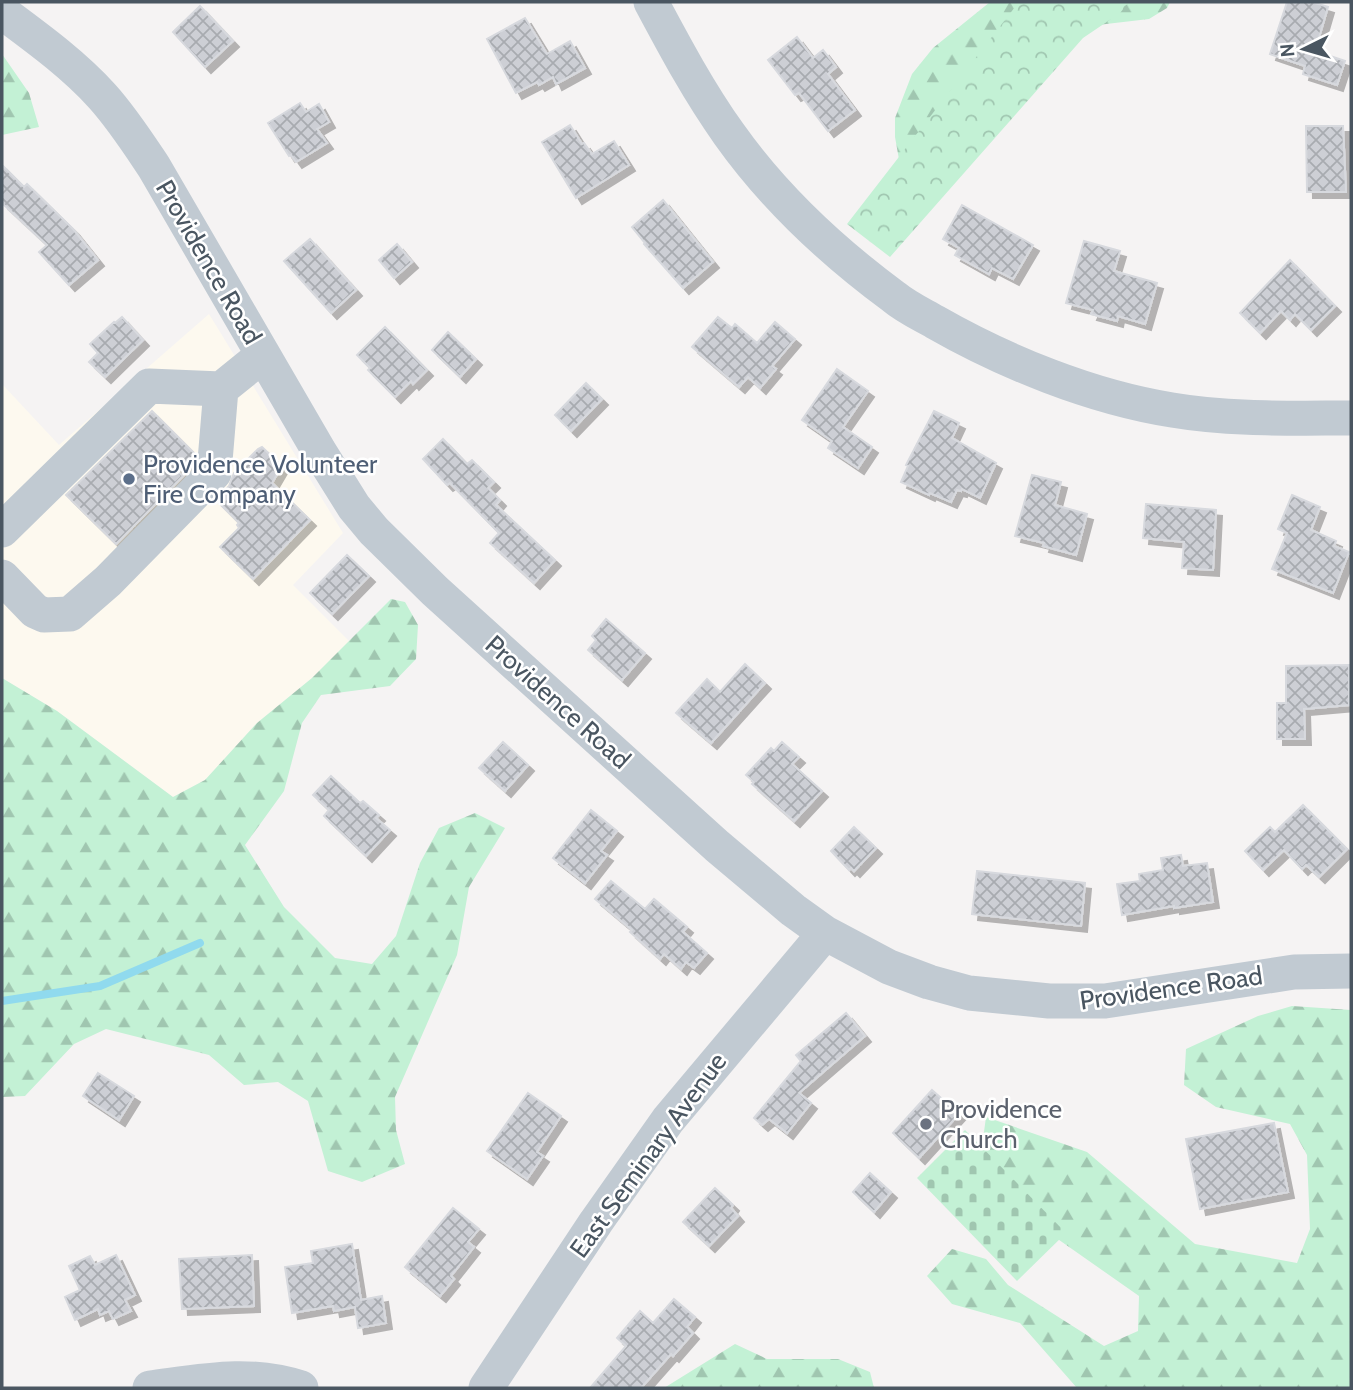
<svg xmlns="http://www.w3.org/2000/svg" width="1353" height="1390" viewBox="0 0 1353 1390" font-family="Cabin,sans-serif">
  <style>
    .commercial { fill: #fdf9ef }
    .forest { fill: url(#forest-firs) }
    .cemetery { fill: url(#cemetery-stones) }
    .park { fill: url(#park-crowns) }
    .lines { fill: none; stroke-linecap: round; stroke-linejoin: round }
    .stream { stroke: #90daee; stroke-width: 8 }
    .building { fill: url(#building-cross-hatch); stroke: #d7d9de; stroke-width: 2; filter: url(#shadow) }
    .minor { stroke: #c1cad2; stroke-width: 35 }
    .service-dot { fill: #5c6f8a; stroke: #fff; stroke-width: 2.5 }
    .worship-dot { fill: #6b7280; stroke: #fff; stroke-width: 2.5 }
    .labels { text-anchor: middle; stroke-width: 5; stroke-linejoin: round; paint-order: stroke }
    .street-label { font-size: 26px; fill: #4a5661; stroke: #fff }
    .service-label { font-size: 26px; fill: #4e5e75; stroke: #fff; text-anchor: start }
    .worship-label { font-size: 26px; fill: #5b616d; stroke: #fff; text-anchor: start }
  </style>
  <defs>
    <pattern id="forest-firs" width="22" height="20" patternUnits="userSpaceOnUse" patternTransform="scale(1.75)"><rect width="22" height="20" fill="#c3f1d5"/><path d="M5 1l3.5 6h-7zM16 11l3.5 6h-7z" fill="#a0c6b0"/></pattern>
    <pattern id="cemetery-stones" width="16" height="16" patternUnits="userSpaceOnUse" patternTransform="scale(1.75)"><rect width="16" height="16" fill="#c3f1d5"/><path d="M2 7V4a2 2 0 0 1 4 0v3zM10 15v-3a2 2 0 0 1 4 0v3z" fill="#a0c6b0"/></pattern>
    <pattern id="park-crowns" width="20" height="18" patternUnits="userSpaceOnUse" patternTransform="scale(1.75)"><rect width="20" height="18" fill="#c3f1d5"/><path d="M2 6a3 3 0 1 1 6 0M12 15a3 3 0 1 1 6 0" fill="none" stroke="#a0c6b0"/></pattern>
    <pattern id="building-cross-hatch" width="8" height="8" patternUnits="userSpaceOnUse" patternTransform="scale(1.75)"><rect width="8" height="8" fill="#cdcfd5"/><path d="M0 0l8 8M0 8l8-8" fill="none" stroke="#a8abb0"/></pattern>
    <filter id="shadow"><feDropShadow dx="6" dy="6" stdDeviation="0" flood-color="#0004"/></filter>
  </defs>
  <rect width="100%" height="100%" fill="#f5f3f3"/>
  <path class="commercial" d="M209,314L343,533L293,585L350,642L312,678L257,723L205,780L173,797L57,711L2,678V384L59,445Z"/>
  <path class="forest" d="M990,2H1170L1167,8L1149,19L1072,28L900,165L895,137V118L912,74L933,48Z
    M2,54L29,93L39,127L2,135Z
    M391,599L405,602L418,625L416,659L390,686L321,695L302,723L284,791L245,845L284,907L335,958L372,964L396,936L420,863L439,828L475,813L505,828L469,887L457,955L395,1097L396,1130L405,1164L362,1182L328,1171L308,1101L278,1082L244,1085L209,1055L106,1029L74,1044L25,1096L2,1097V678L57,711L173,797L205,780L257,723L312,678Z
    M1292,1006L1351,1010V1388H1077L1020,1323L952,1304L927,1276L952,1249L986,1259L1008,1285L1104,1346L1138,1331L1139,1296L1052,1235L981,1154L986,1117L1087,1152L1195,1244L1297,1263L1310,1229L1307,1155L1290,1124L1216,1107L1184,1085L1186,1049L1258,1016Z
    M735,1344L767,1359H838L870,1372L874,1388H664Z"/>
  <path class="cemetery" d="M965,1130L1066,1233L1017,1281L917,1178Z"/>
  <path class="park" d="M1023,2H1129L1120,13L1083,38L890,257L847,224L1015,7Z"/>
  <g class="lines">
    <path class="stream" d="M2,1001L100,986L200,943"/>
  </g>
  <path class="building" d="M1287,2H1312L1328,7L1315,51L1345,61L1337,85L1303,74L1305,66L1270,54Z
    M200,6L233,41L205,67L173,32Z
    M525,18L547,54L570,41L585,68L556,84L553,77L539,85L537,82L516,93L487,39Z
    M797,37L813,58L823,50L836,67L828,74L855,110L828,131L799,93L795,95L768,60Z
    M300,103L306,112L319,104L329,122L317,129L327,143L296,162L291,155L289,156L268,123Z
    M570,125L582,144L584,143L592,154L614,141L629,165L576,198L542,142Z
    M1306,126H1343L1346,192H1307Z
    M2,165L24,187L27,184L73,229L98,260L69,285L39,252L47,245L2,203Z
    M663,200L713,262L683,288L644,244L645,243L632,227Z
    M962,205L1033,245L1013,279L992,268L989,274L955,255L959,248L943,239Z
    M310,239L356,290L331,313L284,261Z
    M1084,241L1120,251L1114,271L1157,283L1145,324L1118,316L1117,321L1091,314L1093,310L1066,303Z
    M397,244L412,262L394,278L379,260Z
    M1290,260L1335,306L1311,330L1295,314L1290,320L1281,311L1260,333L1240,313Z
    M122,317L143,340L105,377L89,362L98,353L90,344L114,322L115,323Z
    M718,317L732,328L735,324L757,343L775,322L795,339L772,366L776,369L760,388L748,377L739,387L692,347Z
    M385,327L427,370L413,384L411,381L395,397L368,370L370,368L357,355Z
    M448,332L476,359L460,377L432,350Z
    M837,369L868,391L843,427L872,447L858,468L828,448L832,441L802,420Z
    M586,383L602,399L571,431L555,415Z
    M152,411L195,454L178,472L183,476L116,544L66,495Z
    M934,411L959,423L952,438L996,463L980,498L962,489L961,491L957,490L951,502L930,493L929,495L901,482L908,466L906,465Z
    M443,439L467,464L472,460L494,482L488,488L500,500L496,505L555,560L534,583L490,543L499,533L450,483L447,485L423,459Z
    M262,447L282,466L272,483L310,520L253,579L220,547L239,528L237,525L239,523L216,500L229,486L234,473L258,449Z
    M1032,475L1061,482L1055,505L1087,514L1076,555L1043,546L1044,543L1015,536Z
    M1292,495L1320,507L1311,530L1336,541L1334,546L1349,552L1333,593L1272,569L1287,533L1278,529Z
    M1146,504L1216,510L1213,570L1182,568L1184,542L1143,538Z
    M347,555L369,576L332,614L310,593Z
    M606,619L645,653L622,680L588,650L596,640L592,636Z
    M745,664L765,683L711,743L676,713L707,679L720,692Z
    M1349,665V705L1304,709L1305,739H1277V703H1286V666Z
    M503,742L528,765L505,791L479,768Z
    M782,742L799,757L792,764L822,791L794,821L752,784L754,782L746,775L771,748L774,751Z
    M331,776L360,803L363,801L379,815L376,818L390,830L366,856L324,816L329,810L313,795Z
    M1303,805L1347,849L1319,877L1306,865L1302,869L1284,850L1263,870L1245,851L1270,827L1275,832Z
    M591,810L617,831L601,851L607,855L585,883L553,858Z
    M854,827L876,848L854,871L851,868L849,870L831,851Z
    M1181,855L1183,866L1207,863L1213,902L1174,908V906L1122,915L1117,884L1140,881L1139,874L1163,870L1161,858Z
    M977,871L1085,883L1081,926L972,914Z
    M611,881L645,909L654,899L687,927L683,932L707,953L694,968L686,962L681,969L664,954L660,959L630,932L632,930L595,899Z
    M846,1013L865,1036L799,1093L811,1103L787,1133L769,1119L762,1125L754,1118L801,1061L796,1055Z
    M98,1073L134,1096L119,1120L83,1096Z
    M932,1090L959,1114L919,1158L893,1133Z
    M528,1093L561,1116L537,1152L543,1156L527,1179L487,1151Z
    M1274,1123L1288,1192L1200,1209L1186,1139Z
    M870,1173L891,1192L874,1212L853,1192Z
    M715,1188L733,1205L731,1208L738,1216L709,1246L683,1222Z
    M453,1208L479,1229L468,1242L474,1247L451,1276L454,1279L440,1296L405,1267Z
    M352,1244L361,1300L382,1296L386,1323L358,1328L355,1307L334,1311L333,1306L292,1313L285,1267L313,1263L311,1251Z
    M116,1255L135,1295L125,1300L131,1311L113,1319L109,1311L100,1315L98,1309L75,1320L65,1297L80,1290L69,1266L90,1256L95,1265Z
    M252,1255L254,1306L182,1309L179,1259Z
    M674,1299L695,1317L687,1327L693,1333L673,1356L671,1354L641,1388H590L626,1346L617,1338L640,1311L653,1323Z"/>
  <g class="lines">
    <path class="minor" d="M651,2C675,47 699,92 729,134C773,196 833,252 894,297C906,307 921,314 935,322C1005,362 1091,397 1172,410C1231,420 1291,418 1351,418
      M2,12C37,38 73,64 102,96C122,118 138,143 154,167L319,451L354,507L374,531L435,591L717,846L793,910L825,933L889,967L929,982L969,993L1049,1001H1105L1294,972L1351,971
      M2,530L149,386L221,389L263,355
      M2,577L35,611L44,615L70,614L108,581L214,473L221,389
      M150,1388C203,1381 249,1371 301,1388
      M486,1388L596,1222L668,1120L825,933"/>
  </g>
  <circle class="service-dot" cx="129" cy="479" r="7"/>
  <circle class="worship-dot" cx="926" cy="1124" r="7"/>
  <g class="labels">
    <g class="street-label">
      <text transform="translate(209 262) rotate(60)" y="9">Providence Road</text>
      <text transform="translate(558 702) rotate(42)" y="9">Providence Road</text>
      <text transform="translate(1171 988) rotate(-8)" y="9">Providence Road</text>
      <text transform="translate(648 1155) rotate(-54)" y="9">East Seminary Avenue</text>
    </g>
    <g class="service-label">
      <text x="143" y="473">Providence Volunteer<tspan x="143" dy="30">Fire Company</tspan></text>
    </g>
    <g class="worship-label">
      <text x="940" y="1118">Providence<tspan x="940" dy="30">Church</tspan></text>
    </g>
  </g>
  <rect width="1353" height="1390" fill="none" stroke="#4a5661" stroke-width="7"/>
  <g transform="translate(1304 49) rotate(265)" stroke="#ffffff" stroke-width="5" paint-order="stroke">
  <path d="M0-5L12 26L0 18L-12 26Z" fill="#4a5661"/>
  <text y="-10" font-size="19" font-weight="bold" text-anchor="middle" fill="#4a5661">N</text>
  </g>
</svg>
